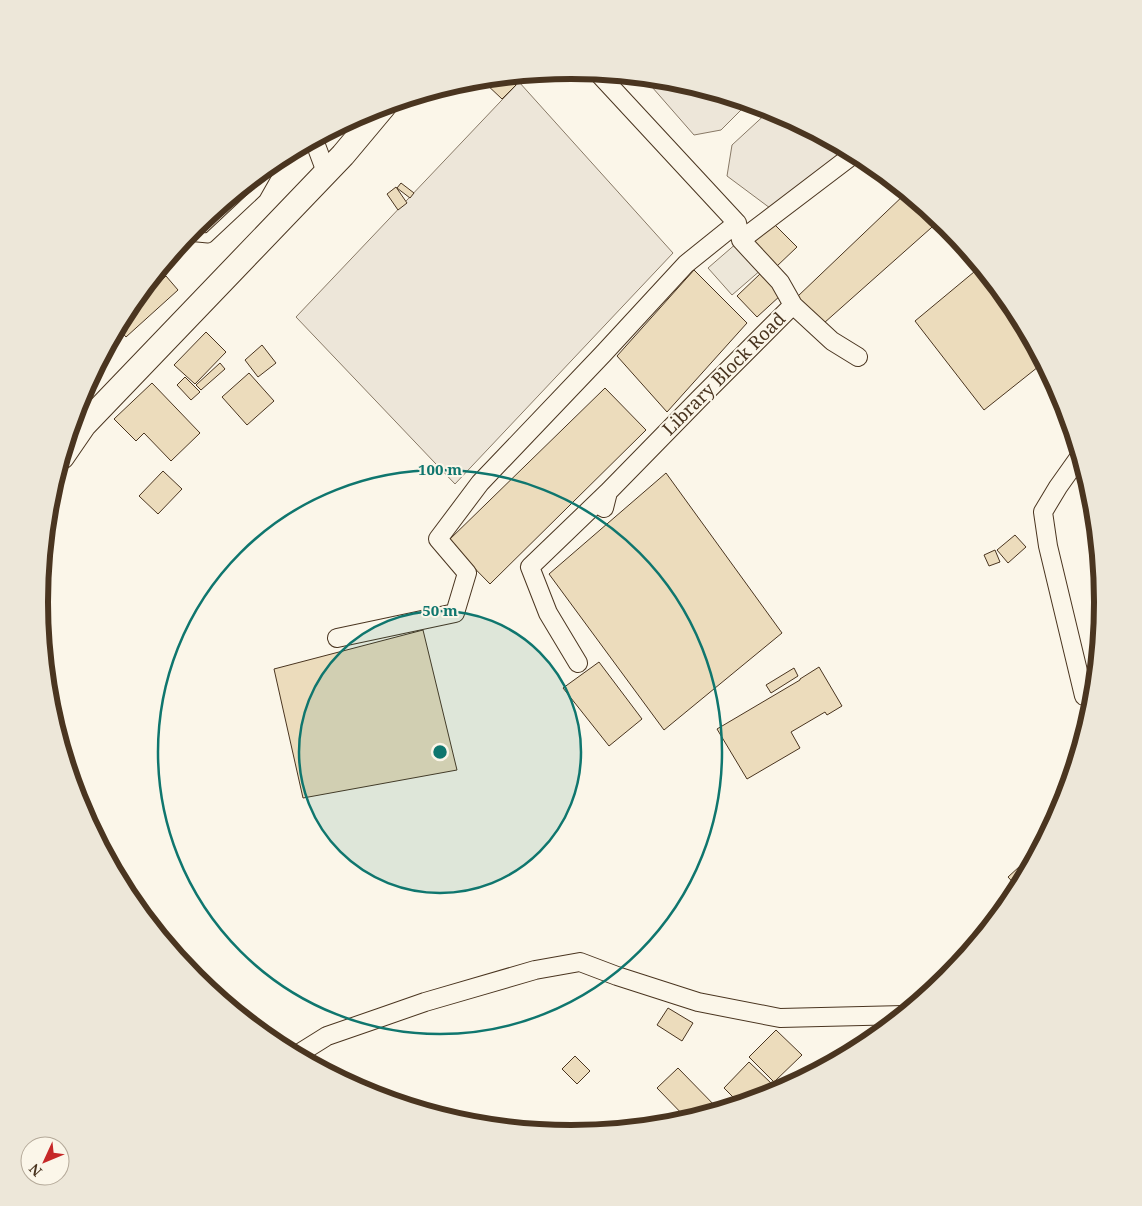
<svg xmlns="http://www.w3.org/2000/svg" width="1142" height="1206" viewBox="0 0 1142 1206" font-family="'Noto Serif',serif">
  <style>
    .green { fill: #ede6d9; stroke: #887966 }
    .parking { fill: #ede7d9; stroke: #887966 }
    .building { fill: #ecdcbc; stroke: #4a3520 }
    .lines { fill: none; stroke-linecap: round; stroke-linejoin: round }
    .lane-casing { stroke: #4a3520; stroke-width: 11 }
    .street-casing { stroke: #4a3520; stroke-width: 20 }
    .secondary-casing { stroke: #4a3520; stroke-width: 26 }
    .lane { stroke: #fbf6e9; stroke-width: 9 }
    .street { stroke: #fbf6e9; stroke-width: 18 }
    .secondary { stroke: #fbf6e9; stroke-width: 24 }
    .ring { fill: none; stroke: #0f766e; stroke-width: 2.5 }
    .labels { text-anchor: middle; stroke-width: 4; stroke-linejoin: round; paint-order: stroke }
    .street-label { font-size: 18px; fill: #4a3520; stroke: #fbf6e9 }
    .rim { fill: none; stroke: #4a3520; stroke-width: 6 }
    .centre { fill: #0f766e; stroke: #fbf6e9; stroke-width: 2.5 }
    .ring-label { font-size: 15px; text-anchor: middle; font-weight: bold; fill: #0f766e; stroke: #fbf6e9; stroke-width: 4; stroke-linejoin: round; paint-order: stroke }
  </style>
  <rect width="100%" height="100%" fill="#fbf6e9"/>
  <path class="green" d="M660,80L675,81L748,103L721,130L694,135L652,87Z
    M519,82L673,253L455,484L296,317Z
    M770,110L775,111L846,149L774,211L727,176L732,145Z"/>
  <path class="parking" d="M738,242L762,269L732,295L708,268Z"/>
  <path class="building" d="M508,77L516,85L502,99L484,82L486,79Z
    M401,183L414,193L410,198L397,188Z
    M396,187L407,203L398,210L387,194Z
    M906,193L940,220L824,323L797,297Z
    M772,222L797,247L776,267L750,241Z
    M980,267L1014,308L1043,363L984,410L915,321Z
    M694,270L747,323L667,412L617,356Z
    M761,273L781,295L757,317L737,296Z
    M166,276L178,290L126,337L118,328L125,313Z
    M206,332L226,352L195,384L174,365Z
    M114,334L120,340L112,348L109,345Z
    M262,345L276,363L258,377L245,360Z
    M220,363L225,369L201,390L196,385Z
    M249,373L274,401L247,425L222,397Z
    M185,377L200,392L191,400L177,385Z
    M152,383L200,433L171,461L144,433L136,441L114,419Z
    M605,388L646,430L490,584L448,541Z
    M163,471L182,489L158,514L139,496Z
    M666,473L782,633L664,730L549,574Z
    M1015,535L1026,547L1008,563L997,550Z
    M995,550L1000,562L989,566L984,555Z
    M423,630L457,770L303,798L274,669Z
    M599,662L642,719L609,746L563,688Z
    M819,667L842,706L827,715L825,712L791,732L800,748L747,779L717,729L800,680V679Z
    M794,668L798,676L771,693L766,685Z
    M1031,856L1034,860L1019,889L1008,877Z
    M668,1008L693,1023L682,1041L657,1025Z
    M776,1030L802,1055L774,1082L749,1057Z
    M575,1056L590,1071L577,1084L562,1069Z
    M749,1062L772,1084L756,1101L741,1105L724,1088Z
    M678,1068L720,1111L689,1121L657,1088Z"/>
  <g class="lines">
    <defs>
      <path id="lane" d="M187,236L208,238L256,193L273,163"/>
      <path id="street" d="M598,73L737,223L741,240L854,154
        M314,140L326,172
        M793,305L832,341L858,357
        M1080,456L1058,487L1043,512L1048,546L1084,696
        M604,508L608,492L700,398L793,305L780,282L741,240
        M337,638L455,613L467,573L438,539L480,483L603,354L686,264L737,223
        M578,663L548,613L530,567L608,492
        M295,1056L327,1036L382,1017L425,1002L535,970L580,962L617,976L698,1002L780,1018L904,1015"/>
      <path id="secondary" d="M62,457L84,425L343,155L384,106"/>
    </defs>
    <use href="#lane" class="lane-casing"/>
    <use href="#street" class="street-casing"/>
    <use href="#secondary" class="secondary-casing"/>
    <use href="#lane" class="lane"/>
    <use href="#street" class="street"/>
    <use href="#secondary" class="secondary"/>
  </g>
  <circle cx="440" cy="752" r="141" fill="#0f766e" fill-opacity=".12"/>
  <g class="ring">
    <circle cx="440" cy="752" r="141"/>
    <circle cx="440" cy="752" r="282"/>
  </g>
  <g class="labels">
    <g class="street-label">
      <text transform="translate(724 374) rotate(-45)" y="6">Library Block Road</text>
    </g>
  </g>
  <path d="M0 0H1142V1206H0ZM48 602a523 523 0 1 1 1046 0a523 523 0 1 1-1046 0Z" fill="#ede7d9" fill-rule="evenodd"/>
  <path class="rim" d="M48 602a523 523 0 1 1 1046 0a523 523 0 1 1-1046 0Z"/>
  <circle cx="440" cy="752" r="8" class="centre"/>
  <g class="ring-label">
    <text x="440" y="475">100 m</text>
    <text x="440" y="616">50 m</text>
  </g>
  <g transform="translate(45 1161) rotate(226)"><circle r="24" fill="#fbf6e9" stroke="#b4a999"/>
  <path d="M0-4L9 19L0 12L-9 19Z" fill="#c62828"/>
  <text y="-8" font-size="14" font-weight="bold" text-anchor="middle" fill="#4a3520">N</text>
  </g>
</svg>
